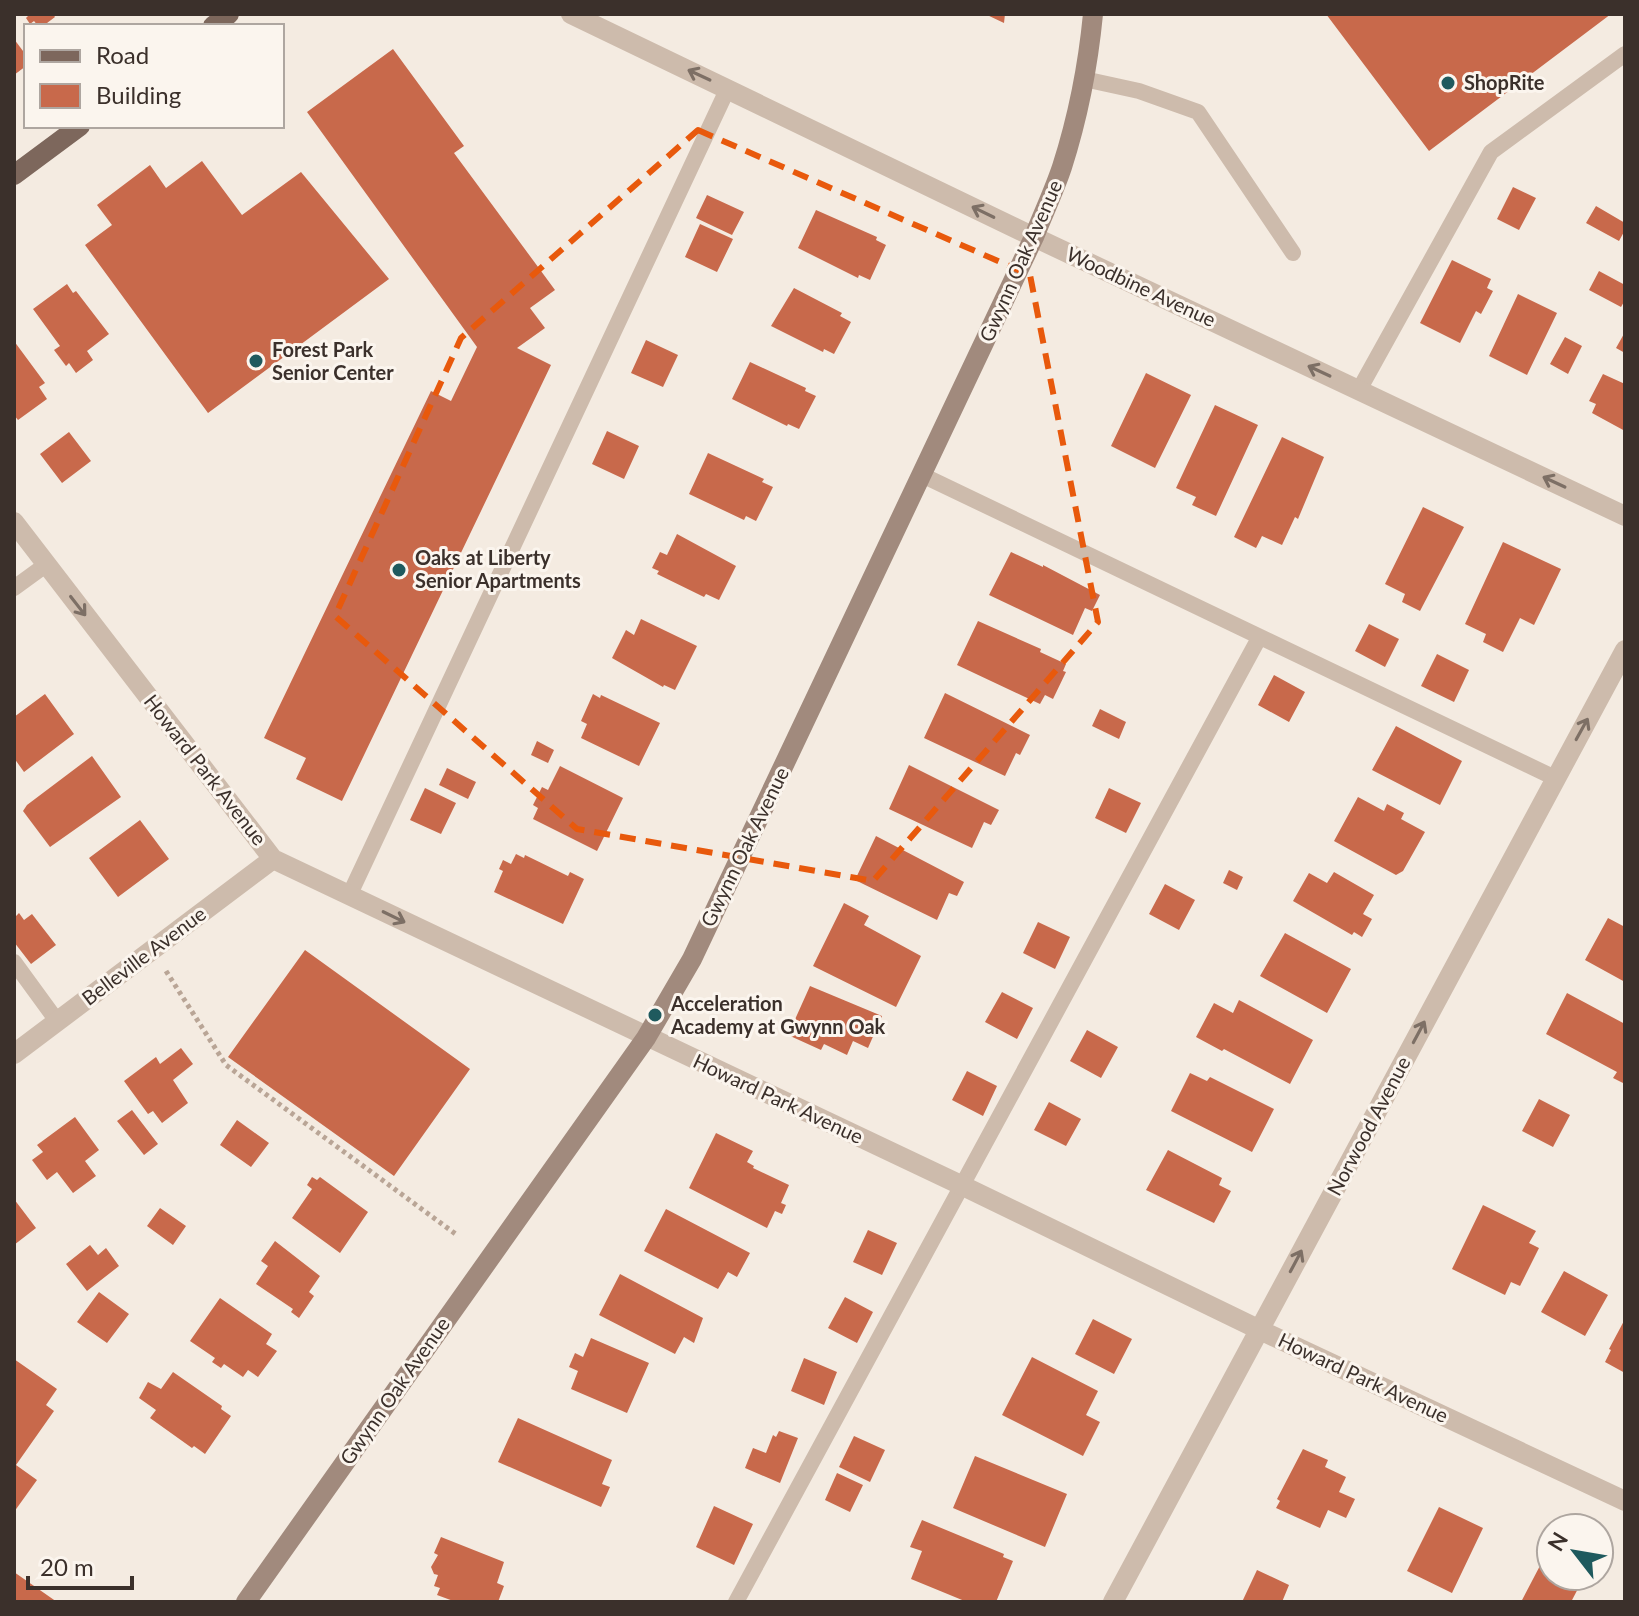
<svg xmlns="http://www.w3.org/2000/svg" width="1639" height="1616" viewBox="0 0 1639 1616" font-family="Lato,sans-serif">
  <style>
    .building { fill: #c8694b }
    .lines { fill: none; stroke-linecap: round; stroke-linejoin: round }
    .path { stroke: #b9a596; stroke-width: 5; stroke-dasharray: 4 4; stroke-linecap: butt }
    .lane { stroke: #cdbbac; stroke-width: 16 }
    .street { stroke: #cdbbac; stroke-width: 20 }
    .secondary { stroke: #a18a7d; stroke-width: 20 }
    .primary { stroke: #7d675c; stroke-width: 20 }
    .oneway { stroke: #7d6f65 }
    .marked { fill: none; stroke: #e8590c; stroke-width: 6; stroke-dasharray: 16 10; stroke-linejoin: round }
    .poi-dot { fill: #1f5a5e; stroke: #fbf5ee; stroke-width: 3 }
    .labels { text-anchor: middle; stroke-width: 6; stroke-linejoin: round; paint-order: stroke }
    .poi-label { font-size: 20px; font-weight: bold; fill: #3b302b; stroke: #fbf5ee; text-anchor: start }
    .street-label { font-size: 20px; fill: #3b302b; stroke: #fbf5ee }
  </style>
  <rect width="100%" height="100%" fill="#f4ebe1"/>
  <path class="building" d="M27,14H53L55,17L43,26H38L34,21L30,24L26,18L28,16Z
    M985,14H1005L1004,23Z
    M1326,14H1611L1429,151Z
    M14,39L26,55V66L14,75Z
    M393,49L464,146L454,153L555,290L530,308L545,328L517,348L551,365L342,801L296,779L306,758L264,738L431,391L451,401L477,347L307,112Z
    M202,161L242,215L301,172L389,279L208,413L85,245L112,225L97,205L150,165L166,188Z
    M1513,187L1536,198L1519,230L1497,219Z
    M707,195L744,212L732,235L696,218Z
    M1596,206L1625,223V230L1619,241L1586,223Z
    M816,210L877,237L876,240L886,245L870,280L859,275L858,278L798,248Z
    M700,224L733,239L717,272L685,257Z
    M1452,260L1491,279L1487,288L1493,291L1481,314L1476,311L1460,343L1420,323Z
    M1599,271L1625,285V300L1621,307L1589,290Z
    M67,284L73,293L76,291L109,334L87,351L93,360L76,373L69,363L66,366L54,350L60,346L33,309Z
    M794,288L842,313L840,316L851,322L834,354L824,349L823,352L771,326Z
    M1518,294L1557,313L1527,375L1489,356Z
    M1625,332V353L1616,348Z
    M1565,337L1582,346L1568,374L1550,364Z
    M646,340L678,355L663,387L631,373Z
    M14,341L45,383L39,387L47,399L18,420L14,415Z
    M750,362L806,388L805,391L816,396L799,429L788,424L787,426L732,399Z
    M1146,373L1191,395L1155,468L1111,446Z
    M1603,374L1625,384V431L1592,413L1596,404L1589,401Z
    M1215,405L1258,425L1216,516L1192,505L1196,497L1176,488Z
    M607,431L639,446L624,479L592,464Z
    M69,432L91,461L62,483L40,454Z
    M1282,437L1324,457L1298,519L1295,517L1282,545L1262,536L1256,548L1234,537Z
    M708,453L764,479L762,482L773,487L756,521L746,516L744,520L689,494Z
    M1423,507L1464,527L1420,611L1402,602L1405,594L1385,584Z
    M677,534L736,566L719,600L706,594L704,597L657,574L659,571L652,568L660,552L667,555Z
    M1503,542L1561,569L1534,625L1520,618L1503,652L1483,642L1486,634L1465,624Z
    M1011,552L1043,567V565L1100,595L1092,611L1085,608L1073,635L989,595Z
    M641,619L697,646L675,690L664,685L663,687L612,658L626,630L634,635Z
    M978,621L1041,649L1040,652L1066,664L1063,671L1066,672L1053,699L1045,695L1040,704L957,665Z
    M1369,624L1399,639L1385,667L1355,651Z
    M1437,654L1469,670L1454,702L1421,686Z
    M1274,675L1305,692L1289,722L1258,705Z
    M945,693L1030,735L1020,755L1016,753L1005,776L924,738Z
    M45,694L74,734L24,772L14,758V717Z
    M593,694L600,698L601,695L660,723L639,766L581,738L587,724L581,721Z
    M1100,709L1126,722L1119,739L1092,726Z
    M1396,726L1462,761L1440,805L1372,770Z
    M537,741L554,750L548,763L531,755Z
    M92,756L121,797L50,847L23,811L27,805Z
    M909,765L999,810L991,825L984,822L972,848L889,809Z
    M560,766L623,798L597,851L533,819L538,808L533,805L542,787L548,790Z
    M447,768L476,782L468,799L439,785Z
    M425,788L456,803L441,834L410,820Z
    M1109,788L1141,803L1126,833L1095,818Z
    M1358,797L1384,811L1387,804L1404,813L1401,819L1425,832L1403,871L1396,875L1334,841Z
    M140,820L169,859L118,897L89,858Z
    M876,836L964,882L957,896L949,893L937,920L855,880Z
    M516,854L524,858L525,855L568,876L570,872L584,879L563,924L494,892L503,871L499,869L503,860L511,864Z
    M1229,870L1243,877L1237,890L1223,883Z
    M1334,872L1374,895L1363,914L1372,919L1362,937L1354,932L1352,935L1293,901L1309,873L1327,883Z
    M1165,884L1195,900L1179,930L1149,914Z
    M844,903L869,916L864,925L921,956L896,1007L813,966Z
    M19,913L24,920L32,914L56,945L31,964L14,942V918Z
    M1608,918L1625,927V982L1585,960Z
    M1038,922L1070,937L1055,969L1023,953Z
    M1285,933L1351,969L1327,1013L1260,976Z
    M305,950L470,1069L394,1176L228,1057Z
    M810,986L882,1016L868,1048L853,1041L847,1055L824,1044L821,1050L788,1035Z
    M1002,992L1033,1008L1017,1039L985,1022Z
    M1567,993L1625,1024V1084L1613,1078L1617,1072L1546,1034Z
    M1239,1000L1313,1040L1290,1084L1224,1049L1222,1051L1196,1037L1214,1003L1233,1013Z
    M1087,1030L1118,1047L1101,1078L1070,1061Z
    M181,1048L193,1064L173,1080L188,1103L162,1123L153,1111L148,1114L124,1081L156,1057L160,1064Z
    M967,1071L997,1086L983,1116L952,1100Z
    M1190,1073L1207,1081L1210,1077L1274,1109L1252,1152L1171,1111Z
    M1539,1099L1570,1115L1553,1147L1522,1131Z
    M1049,1102L1081,1119L1066,1146L1034,1130Z
    M132,1110L158,1144L144,1155L117,1121Z
    M75,1117L99,1150L85,1161L96,1176L73,1193L57,1172L47,1180L32,1160L43,1152L37,1145Z
    M237,1120L269,1143L251,1167L220,1145Z
    M716,1133L753,1151L747,1162L754,1166L753,1168L789,1185L781,1203L786,1205L782,1214L775,1211L767,1228L689,1188Z
    M1168,1150L1222,1178L1219,1185L1231,1191L1214,1223L1146,1190Z
    M312,1177L317,1180L320,1177L368,1212L340,1253L292,1218L312,1189L307,1185Z
    M14,1199L36,1228L14,1245Z
    M1483,1205L1536,1231L1529,1243L1539,1248L1520,1286L1511,1282L1505,1295L1452,1269Z
    M160,1208L186,1226L173,1245L147,1226Z
    M666,1209L750,1253L737,1277L728,1272L718,1289L644,1251Z
    M868,1230L897,1243L882,1275L853,1262Z
    M275,1241L320,1276L309,1292L314,1296L299,1318L291,1312L293,1309L256,1284L268,1266L261,1261Z
    M90,1245L98,1255L106,1248L119,1266L87,1291L66,1264Z
    M1564,1271L1608,1295L1585,1336L1541,1312Z
    M620,1274L703,1318L694,1343L684,1337L675,1354L599,1315Z
    M99,1292L129,1314L107,1343L77,1322Z
    M845,1297L873,1312L857,1343L828,1328Z
    M220,1298L272,1334L266,1344L277,1351L258,1377L248,1370L243,1377L224,1364L221,1368L212,1362L215,1358L190,1341Z
    M1093,1319L1132,1339L1114,1374L1075,1354Z
    M1625,1319V1373L1605,1362L1611,1350L1609,1349Z
    M591,1338L649,1363L627,1413L571,1389L578,1371L569,1367L575,1353L583,1357Z
    M1032,1357L1098,1391L1086,1415L1100,1422L1083,1456L1002,1415Z
    M804,1358L837,1372L824,1405L791,1391Z
    M14,1359L57,1389L46,1405L54,1411L16,1465L37,1480L14,1512Z
    M173,1372L222,1406L221,1409L231,1416L205,1454L194,1446L192,1448L150,1418L156,1410L139,1398L148,1382L161,1389Z
    M518,1418L612,1460L602,1484L610,1487L601,1507L498,1462Z
    M779,1431L798,1438L780,1483L745,1468L753,1448L766,1453L773,1435L776,1437Z
    M854,1436L885,1450L870,1482L839,1467Z
    M1303,1449L1328,1460L1325,1467L1346,1477L1339,1492L1355,1499L1346,1518L1328,1510L1320,1528L1276,1508L1280,1501L1277,1499Z
    M975,1456L1067,1494L1045,1547L953,1508Z
    M837,1473L863,1485L850,1512L825,1500Z
    M714,1506L753,1524L734,1565L696,1547Z
    M1439,1507L1483,1528L1452,1593L1407,1571Z
    M922,1520L1004,1554L1003,1557L1013,1561L996,1602H967L911,1579L922,1551L910,1547Z
    M441,1537L504,1562L497,1583L504,1586L498,1602H456L437,1595L440,1588L434,1586L438,1575L434,1574L431,1567L438,1555L434,1553Z
    M1543,1560L1551,1564V1576H1573L1582,1581L1571,1602H1521Z
    M1257,1570L1289,1585L1282,1602H1242Z
    M14,1572L57,1602H14Z"/>
  <g class="lines">
    <path class="path" d="M166,971L226,1065L457,1235"/>
    <path class="lane" d="M1084,79L1139,91L1198,112L1293,253
      M1359,390L1491,152L1625,54
      M922,475L1555,778
      M14,588L47,564
      M349,896L728,88
      M14,962L57,1021
      M736,1602L1259,638"/>
    <path class="street" d="M571,14L1034,237L1625,516
      M14,522L273,859L963,1186L1260,1330L1625,1501
      M14,1054L273,859
      M1113,1602L1625,650"/>
    <path class="secondary" d="M246,1602L646,1038L692,959L1034,237C1043,214 1054,191 1062,167C1078,117 1088,66 1093,14"/>
    <path class="primary" d="M213,26L229,14
      M14,175L80,126"/>
  </g>
  <defs><path id="oneway-shaft" d="M-6 0H5M1.5-3L5.5 0L1.5 3" fill="none" stroke-width="1.6" stroke-linecap="round" stroke-linejoin="round" transform="scale(2)"/></defs>
  <g class="oneway">
    <use href="#oneway-shaft" transform="translate(699 75) rotate(-155)"/>
    <use href="#oneway-shaft" transform="translate(983 212) rotate(-154)"/>
    <use href="#oneway-shaft" transform="translate(1319 371) rotate(-155)"/>
    <use href="#oneway-shaft" transform="translate(1554 482) rotate(-155)"/>
    <use href="#oneway-shaft" transform="translate(78 606) rotate(52)"/>
    <use href="#oneway-shaft" transform="translate(1582 729) rotate(-61)"/>
    <use href="#oneway-shaft" transform="translate(394 917) rotate(26)"/>
    <use href="#oneway-shaft" transform="translate(1419 1032) rotate(-62)"/>
    <use href="#oneway-shaft" transform="translate(1296 1261) rotate(-62)"/>
  </g>
  <path class="marked" d="M698,130L1030,275L1098,622L873,881L577,829L335,616L461,338Z"/>
  <g class="poi-dot">
    <circle cx="1448" cy="83" r="8"/>
    <circle cx="256" cy="361" r="8"/>
    <circle cx="399" cy="570" r="8"/>
    <circle cx="655" cy="1015" r="8"/>
  </g>
  <g class="labels">
    <g class="poi-label">
      <text x="1464" y="90">ShopRite</text>
      <text x="272" y="357">Forest Park<tspan x="272" dy="23">Senior Center</tspan></text>
      <text x="415" y="565">Oaks at Liberty<tspan x="415" dy="23">Senior Apartments</tspan></text>
      <text x="671" y="1011">Acceleration<tspan x="671" dy="23">Academy at Gwynn Oak</tspan></text>
    </g>
    <g class="street-label">
      <text transform="translate(1021 261) rotate(-66)" y="7">Gwynn Oak Avenue</text>
      <text transform="translate(1141 287) rotate(25)" y="7">Woodbine Avenue</text>
      <text transform="translate(205 770) rotate(52)" y="7">Howard Park Avenue</text>
      <text transform="translate(745 847) rotate(-64)" y="7">Gwynn Oak Avenue</text>
      <text transform="translate(144 956) rotate(-37)" y="7">Belleville Avenue</text>
      <text transform="translate(778 1099) rotate(25)" y="7">Howard Park Avenue</text>
      <text transform="translate(1369 1126) rotate(-62)" y="7">Norwood Avenue</text>
      <text transform="translate(1363 1378) rotate(25)" y="7">Howard Park Avenue</text>
      <text transform="translate(395 1391) rotate(-55)" y="7">Gwynn Oak Avenue</text>
    </g>
  </g>
  <rect width="1639" height="1616" fill="none" stroke="#3b302b" stroke-width="32"/>
  <rect x="24" y="24" width="260" height="104" fill="#fbf5ee" stroke="#aea6a0" stroke-width="2"/>
  <rect x="40" y="50" width="40" height="12" fill="#7d675c" stroke="#aea6a0" stroke-width="2"/>
  <text x="96" y="64" font-size="24" fill="#3b302b">Road</text>
  <rect x="40" y="84" width="40" height="24" fill="#c8694b" stroke="#aea6a0" stroke-width="2"/>
  <text x="96" y="104" font-size="24" fill="#3b302b">Building</text>
  <g transform="translate(1575 1552) rotate(301)"><circle r="38" fill="#fbf5ee" stroke="#aea6a0" stroke-width="2"/>
  <path d="M0-6L14 30L0 20L-14 30Z" fill="#1f5a5e"/>
  <text y="-12" font-size="22" font-weight="bold" text-anchor="middle" fill="#3b302b">N</text>
  </g>
  <path d="M28 1576v12h104v-12" fill="none" stroke="#3b302b" stroke-width="4"/>
  <text x="40" y="1576" font-size="24" fill="#3b302b" stroke="#fbf5ee" stroke-width="6" paint-order="stroke">20 m</text>
</svg>
